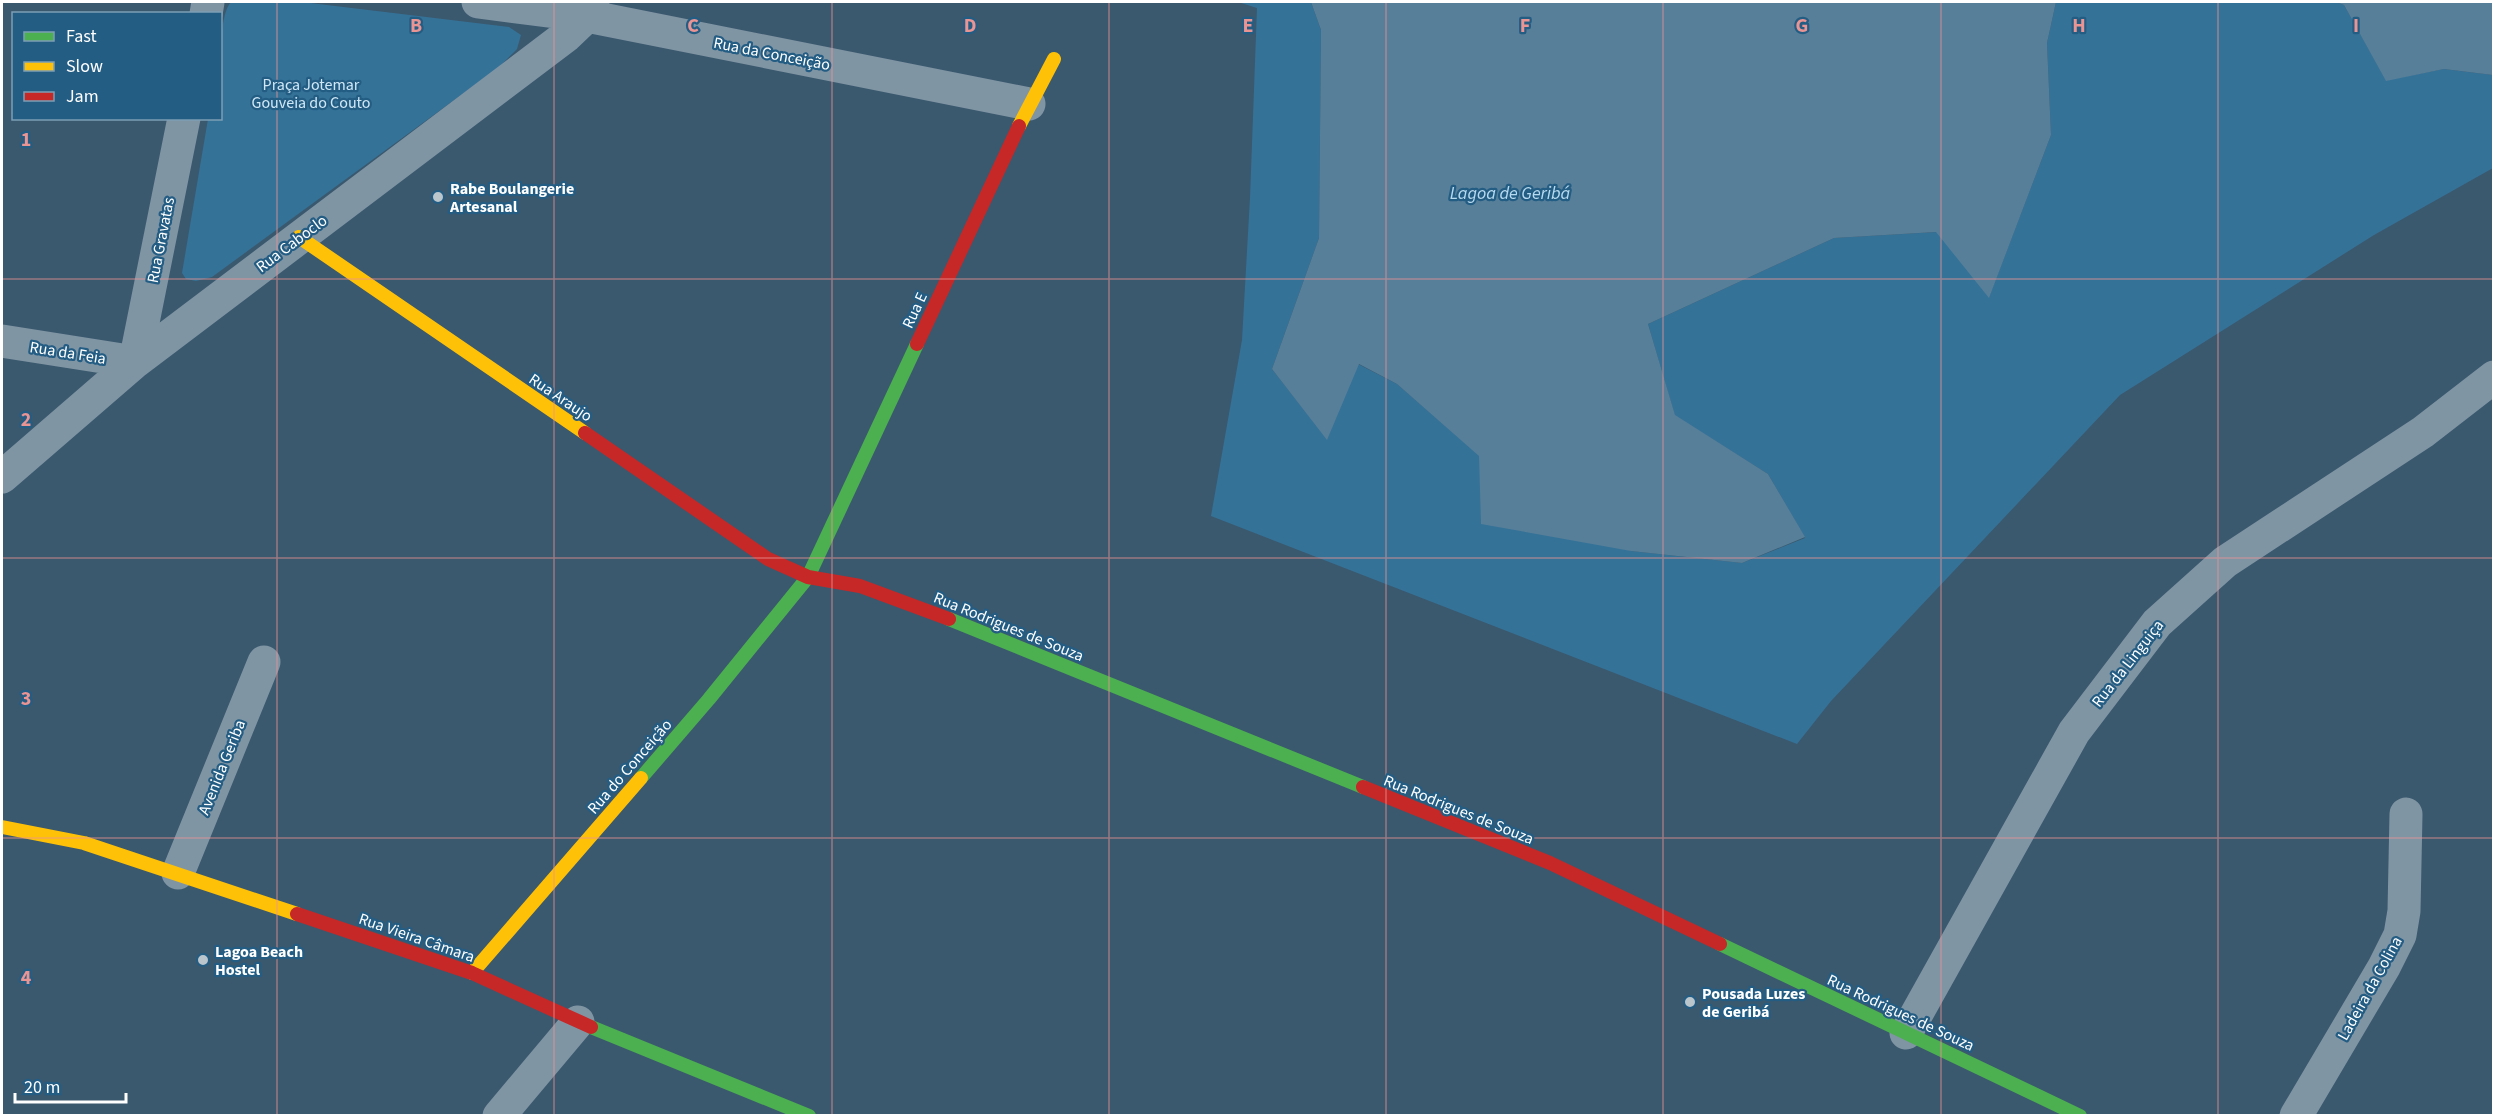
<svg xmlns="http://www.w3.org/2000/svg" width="2495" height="1117" viewBox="0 0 2495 1117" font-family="'Source Sans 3',sans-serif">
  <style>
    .green { fill: #357298 }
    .water { fill: #577f99 }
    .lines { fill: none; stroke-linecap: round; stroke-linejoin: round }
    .street { stroke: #8095a4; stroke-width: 33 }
    .fast { stroke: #4caf50; stroke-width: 14 }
    .slow { stroke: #ffc107; stroke-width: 14 }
    .jam { stroke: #c62828; stroke-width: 14 }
    .grid { fill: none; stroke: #ea9494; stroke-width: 1.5; stroke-opacity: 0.55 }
    .poi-dot { fill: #bac5cc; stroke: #245d84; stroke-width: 2 }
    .labels { text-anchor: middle; stroke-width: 4.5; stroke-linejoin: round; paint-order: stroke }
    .street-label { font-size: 16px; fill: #fff; stroke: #245d84 }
    .park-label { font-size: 16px; fill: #d0e8f6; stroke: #245d84 }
    .poi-label { font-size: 16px; font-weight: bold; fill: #fff; stroke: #245d84; text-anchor: start }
    .water-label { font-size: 18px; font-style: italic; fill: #b8daef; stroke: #245d84 }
    .grid-label { font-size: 20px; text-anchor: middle; font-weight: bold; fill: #ea9494; stroke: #245d84; stroke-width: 4.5; stroke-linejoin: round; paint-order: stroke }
  </style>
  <rect width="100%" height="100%" fill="#3a596e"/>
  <path class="green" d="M231,2H302L509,27L521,35L517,49L498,68L212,277L196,281L186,279L182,273L208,119L220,118C221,94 216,18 231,2Z
    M1238,2H1311L1321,30L1319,238L1272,369L1327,439L1358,364L1397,384L1480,456L1631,551L1742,563L1805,538L1768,474L1675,416L1648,324L1834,238L1937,232L1989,297L2051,135L2047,43L2056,2H2336L2344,5L2386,80L2444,69L2493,75V168L2374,235L2120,395L1831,701L1797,744L1211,516L1242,340L1250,198L1257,8Z"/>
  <path class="water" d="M1311,2H2056L2047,43L2051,135L1989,298L1936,232L1834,238L1648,324L1675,415L1768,474L1805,537L1742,563L1631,551L1481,524L1479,456L1397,384L1359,364L1327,440L1272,369L1319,238L1321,30Z
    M2336,2H2493V75L2444,69L2386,81L2344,5Z"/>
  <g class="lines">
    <path class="street" d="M478,2L587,16L1029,104
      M206,14L208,2
      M2,341L135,362
      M135,362L184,118
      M2,477L135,362L566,36L587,16L593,2
      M178,873L264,662
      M1906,1033L2074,732L2157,623L2225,562L2423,432L2494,377
      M499,1116L578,1022
      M2296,1116L2384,967L2400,935L2404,911L2406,814"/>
    <path class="fast" d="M949,619L1363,787
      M641,778L709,699L808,577L917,344
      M1720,944L2080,1116
      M591,1027L809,1116"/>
    <path class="slow" d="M1019,126L1054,59
      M299,237L585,433
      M2,827L84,843L297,914
      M472,973L641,778"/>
    <path class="jam" d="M917,344L1019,126
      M585,433L768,559L808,577L860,586L949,619
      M1363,787L1550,863L1720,944
      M297,914L472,973L591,1027"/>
  </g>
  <path class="grid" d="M277,2V1116M554,2V1116M832,2V1116M1109,2V1116M1386,2V1116M1663,2V1116M1941,2V1116M2218,2V1116M2,279H2494M2,558H2494M2,838H2494"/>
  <g class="poi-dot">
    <circle cx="438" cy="197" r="6"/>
    <circle cx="203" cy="960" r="6"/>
    <circle cx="1690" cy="1002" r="6"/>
  </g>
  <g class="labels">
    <g class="street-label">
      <text transform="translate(772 53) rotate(11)" y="6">Rua da Conceição</text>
      <text transform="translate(160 240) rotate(-79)" y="6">Rua Gravatas</text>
      <text transform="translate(291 243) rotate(-37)" y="6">Rua Caboclo</text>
      <text transform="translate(914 310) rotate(-65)" y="6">Rua E</text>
      <text transform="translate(68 352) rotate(9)" y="6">Rua da Feia</text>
      <text transform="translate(561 397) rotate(34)" y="6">Rua Araujo</text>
      <text transform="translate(1009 626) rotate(22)" y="6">Rua Rodrigues de Souza</text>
      <text transform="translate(2127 663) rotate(-52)" y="6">Rua da Linguiça</text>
      <text transform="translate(629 766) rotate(-49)" y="6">Rua do Conceição</text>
      <text transform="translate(221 767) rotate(-68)" y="6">Avenida Geriba</text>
      <text transform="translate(1459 809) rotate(22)" y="6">Rua Rodrigues de Souza</text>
      <text transform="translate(417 937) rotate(19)" y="6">Rua Vieira Câmara</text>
      <text transform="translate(2369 988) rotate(-61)" y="6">Ladeira da Colina</text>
      <text transform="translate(1901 1012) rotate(25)" y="6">Rua Rodrigues de Souza</text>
    </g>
    <g class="park-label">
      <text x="311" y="90">Praça Jotemar<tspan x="311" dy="18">Gouveia do Couto</tspan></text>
    </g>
    <g class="poi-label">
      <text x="450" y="194">Rabe Boulangerie<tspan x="450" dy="18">Artesanal</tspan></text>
      <text x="215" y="957">Lagoa Beach<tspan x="215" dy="18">Hostel</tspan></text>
      <text x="1702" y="999">Pousada Luzes<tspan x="1702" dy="18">de Geribá</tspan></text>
    </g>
    <g class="water-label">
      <text x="1510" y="199">Lagoa de Geribá</text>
    </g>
  </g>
  <g class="grid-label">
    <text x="416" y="32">B</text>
    <text x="693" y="32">C</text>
    <text x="970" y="32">D</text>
    <text x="1248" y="32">E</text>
    <text x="1525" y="32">F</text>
    <text x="1802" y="32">G</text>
    <text x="2079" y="32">H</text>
    <text x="2356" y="32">I</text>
    <text x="26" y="146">1</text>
    <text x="26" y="426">2</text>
    <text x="26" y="705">3</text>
    <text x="26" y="984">4</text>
  </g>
  <rect width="2495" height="1117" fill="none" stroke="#ffffff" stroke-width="6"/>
  <rect x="12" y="12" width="210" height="108" fill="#245d84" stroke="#7c9eb5" stroke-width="1.5"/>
  <rect x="24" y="32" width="30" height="9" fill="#4caf50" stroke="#7c9eb5" stroke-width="1.5"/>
  <text x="66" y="42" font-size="18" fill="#ffffff">Fast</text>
  <rect x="24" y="62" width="30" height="9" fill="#ffc107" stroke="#7c9eb5" stroke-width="1.5"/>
  <text x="66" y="72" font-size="18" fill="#ffffff">Slow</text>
  <rect x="24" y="92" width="30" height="9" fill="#c62828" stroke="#7c9eb5" stroke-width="1.5"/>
  <text x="66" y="102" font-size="18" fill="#ffffff">Jam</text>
  <path d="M15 1093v9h111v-9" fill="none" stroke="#ffffff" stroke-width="3"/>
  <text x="24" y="1093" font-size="18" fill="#ffffff" stroke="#245d84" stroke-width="4.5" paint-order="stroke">20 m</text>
</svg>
